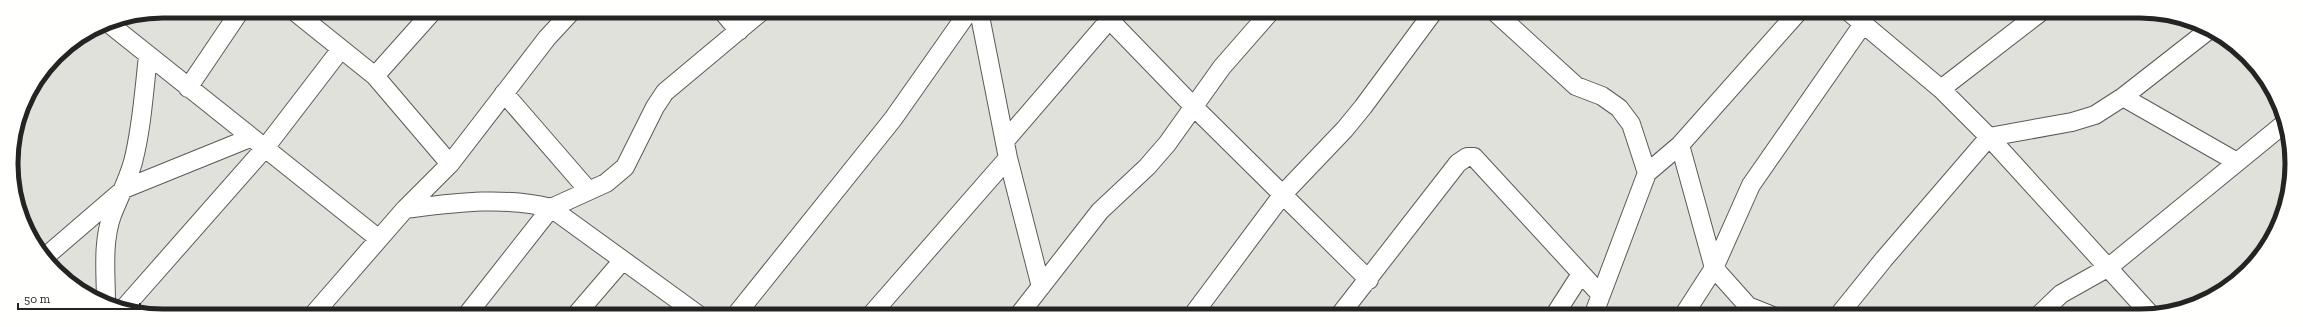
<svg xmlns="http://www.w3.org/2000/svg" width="2303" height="327" viewBox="0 0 2303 327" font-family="'Zilla Slab',serif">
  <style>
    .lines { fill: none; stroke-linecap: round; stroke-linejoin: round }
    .street-casing { stroke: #5b5b56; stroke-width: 20 }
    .street { stroke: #fff; stroke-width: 18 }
    .rim { fill: none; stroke: #242422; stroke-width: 5 }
  </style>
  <rect width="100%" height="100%" fill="#e1e1dc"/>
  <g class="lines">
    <defs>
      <path id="street" d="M294,11L375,76L450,164L405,209
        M722,11L739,31
        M979,11L1008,158L1041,287
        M1101,11L1194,107L1369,280
        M1494,11L1576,86L1602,96L1619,108L1631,124L1647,173
        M1848,11L1941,89L1989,137L2151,315
        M107,22L379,239
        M375,76L433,11
        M188,88L240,11
        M1941,89L2042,11
        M504,93L588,190
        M2123,97L2237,162
        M1005,141L1116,12
        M1680,145L1714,268L1748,306L1773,316
        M450,164L547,38L572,11
        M45,257L124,189L250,138
        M106,303C106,274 102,243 112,215C119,197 128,180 133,162C142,127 144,91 148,56
        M124,308L265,148L341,49
        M312,316L405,209C454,203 502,196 551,208L700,316
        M466,316L551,208L606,183L625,167L655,107L665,92L762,11
        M575,316L623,260
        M735,316L893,119L969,11
        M870,316L1008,158
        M1018,316L1100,211L1147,167L1167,144L1222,67L1271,11
        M1192,316L1283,194L1345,129L1363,107L1434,11
        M1339,316L1458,163L1467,157H1474L1601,295
        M1554,316L1581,274
        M1593,316L1647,173L1680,145L1799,11
        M1683,316L1714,268L1751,185L1863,24
        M1838,316L1884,259L1989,137L2072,122L2095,115L2123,97L2210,29
        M2038,316L2061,294L2109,267L2285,123"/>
    </defs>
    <use href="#street" class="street-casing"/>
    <use href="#street" class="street"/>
  </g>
  <path d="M0 0H2303V327H0ZM163 18H2140A145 145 0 0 1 2285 163V164A145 145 0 0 1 2140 309H163A145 145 0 0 1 18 164V163A145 145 0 0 1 163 18Z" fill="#fffffe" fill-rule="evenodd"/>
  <path class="rim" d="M163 18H2140A145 145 0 0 1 2285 163V164A145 145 0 0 1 2140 309H163A145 145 0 0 1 18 164V163A145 145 0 0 1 163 18Z"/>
  <path d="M18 303v6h122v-6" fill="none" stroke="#242422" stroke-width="2"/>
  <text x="24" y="303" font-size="12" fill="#242422" stroke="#fffffe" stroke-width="3" paint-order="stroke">50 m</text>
</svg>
